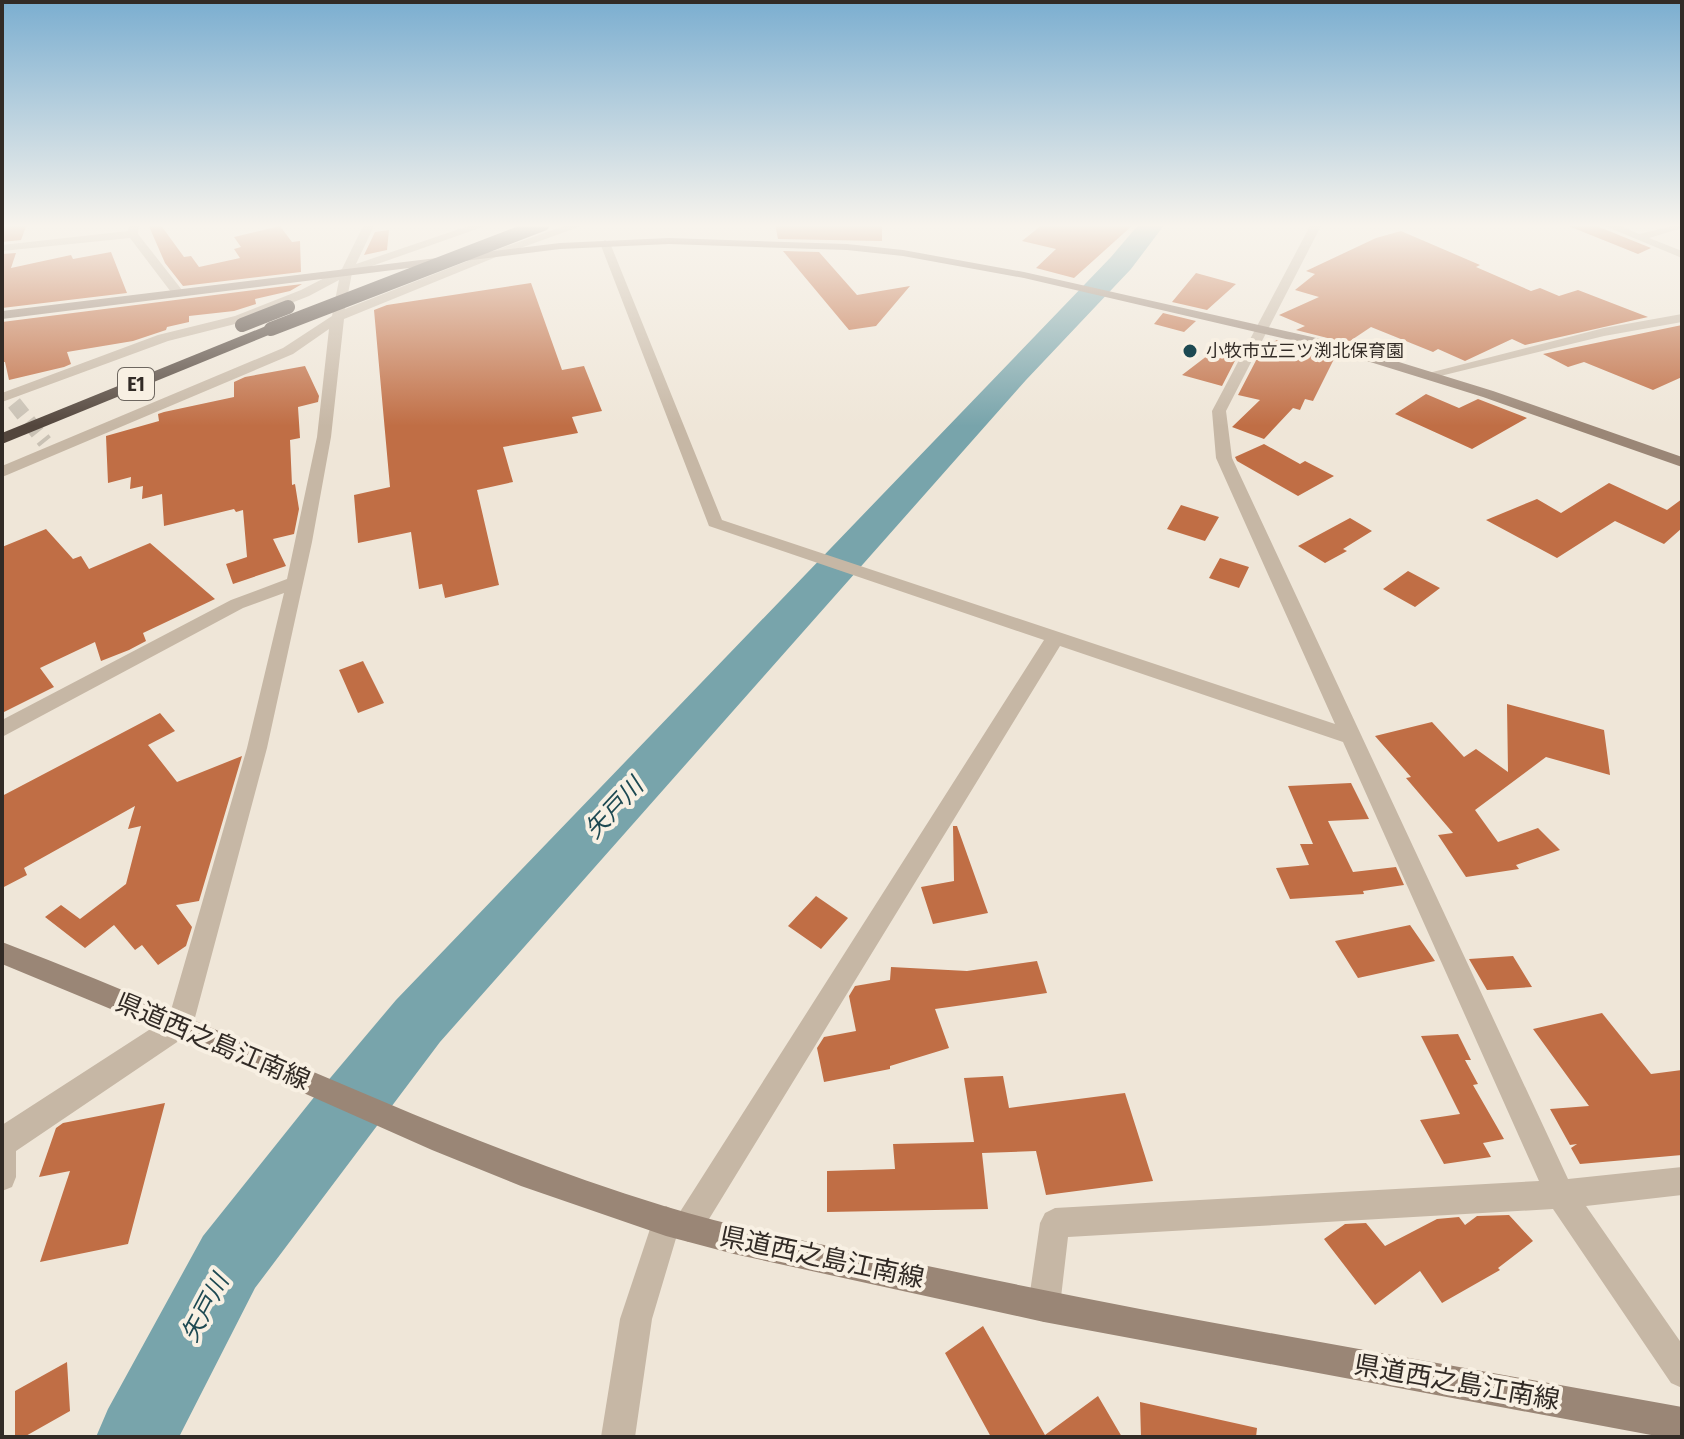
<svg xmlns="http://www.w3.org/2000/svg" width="1684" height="1439" viewBox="0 0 1684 1439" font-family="'Fira Sans Condensed','Noto Sans JP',sans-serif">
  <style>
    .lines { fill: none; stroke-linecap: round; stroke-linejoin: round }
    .river { fill: #78a4ab; fill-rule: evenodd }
    .building { fill: #c06e45 }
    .street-tunnel { stroke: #c9c1b4; stroke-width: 15; stroke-dasharray: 15 8; stroke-linecap: butt }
    .street { fill: #c6b7a5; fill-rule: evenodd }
    .secondary { fill: #9a8676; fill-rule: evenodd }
    .highway { fill: #53463d; fill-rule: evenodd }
    .highway-bridge { stroke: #53463d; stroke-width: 14 }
    .poi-dot { fill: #1d4952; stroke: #f8f0e3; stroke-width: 3 }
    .labels { text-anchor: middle; stroke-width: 8; stroke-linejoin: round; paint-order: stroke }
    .far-poi-label { font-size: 18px; fill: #322b26; stroke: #f8f0e3; text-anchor: start }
    .shield { fill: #f8f0e3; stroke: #6d665f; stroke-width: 2 }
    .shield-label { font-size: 20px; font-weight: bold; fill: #322b26 }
    .water-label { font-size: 24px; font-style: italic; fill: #1d4952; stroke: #f8f0e3 }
    .near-street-label { font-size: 26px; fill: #322b26; stroke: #f8f0e3 }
  </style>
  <rect width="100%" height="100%" fill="#efe6d8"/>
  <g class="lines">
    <path class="river" d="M1139,224H1165L1131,269L1026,380L440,1042L255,1288L179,1437H96L108,1409L203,1236L315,1096L396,1000L1111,257Z"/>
  </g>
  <path class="building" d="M2,224H27L21,240L2,242Z
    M148,224H160L184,257L191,256L199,267L240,258L234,249L241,247L234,237L280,226L292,242L300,241L301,272L183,286L165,263Z
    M775,224H882V241L778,239Z
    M1043,224H1134L1074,278L1036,268L1056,249L1022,241Z
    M1597,224L1599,227L1651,248L1638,254L1566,225Z
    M389,230L387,250L364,255L375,232Z
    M1401,231L1480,265L1476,267L1531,291L1540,288L1559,296L1578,290L1648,317L1525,345L1512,339L1465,361L1438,349L1433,352L1371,327L1347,343L1296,330L1305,326L1279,315L1319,297L1295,290L1315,274L1306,271L1376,238Z
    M783,251L819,252L857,295L910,286L876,326L849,330Z
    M111,252L127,293L2,308V254L16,253L11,268L71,255L73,259Z
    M1196,273L1236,284L1207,310L1172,302Z
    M531,283L562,370L584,366L602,411L572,417L578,433L503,447L513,482L477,490L499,585L445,598L442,584L419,589L411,532L358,543L354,495L390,487L374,310L387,305Z
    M302,284L290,291L255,299L256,304L234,311L189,316V322L167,327L166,330L133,341L67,352L71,364L64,367L9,380L5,362H2V322Z
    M1163,313L1196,321L1184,332L1154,324Z
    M1682,325V377L1653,390L1584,362L1568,367L1543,354Z
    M1277,340L1336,355L1313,401L1305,399L1300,410L1293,408L1264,439L1232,427L1260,400L1238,395L1263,347Z
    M1220,346L1240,351L1222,386L1182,375Z
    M305,366L319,396L318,402L298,407L300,438L290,440L292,485L295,484L299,509L294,534L273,539L286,566L233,584L226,564L247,557L243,510L236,512L234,509L164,526L162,494L142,499L143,486L130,489L131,477L108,483L106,436L159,421L158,414L164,412L234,397V382L245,377Z
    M1426,394L1459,408L1478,399L1527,418L1472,449L1395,414Z
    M1264,444L1300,464L1305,461L1334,476L1298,496L1237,461L1235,457Z
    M1609,483L1667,510L1682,499V528L1664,544L1615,521L1557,558L1486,520L1537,499L1561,513Z
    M1181,505L1219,517L1205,541L1167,529Z
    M1350,518L1372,531L1343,549L1347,551L1325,563L1298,546Z
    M46,529L73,559L81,556L89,569L150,543L215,599L143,633L146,641L129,650L101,661L95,642L40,668L54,687L2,713V547Z
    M1220,558L1249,567L1239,588L1209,578Z
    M1408,571L1440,588L1415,607L1383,589Z
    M363,661L384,703L358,713L339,670Z
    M1507,704L1604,730L1610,775L1546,757L1475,810L1498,842L1538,828L1560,850L1516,865L1519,869L1466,877L1438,835L1453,833L1406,778L1411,777L1375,736L1432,722L1464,757L1476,749L1508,772Z
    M160,713L175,731L148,745L177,782L242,756L199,901L176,905L192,927L186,946L158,965L142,945L135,950L114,925L85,948L45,917L61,905L80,919L126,884L141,826L128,829L135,806L24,868L27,875L2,888V796Z
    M1351,783L1369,819L1328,821L1353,872L1396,867L1404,885L1363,891L1364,894L1290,899L1276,868L1309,865L1300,844H1313L1288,786Z
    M953,826H957L988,913L933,924L921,887L954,881Z
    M816,896L848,918L821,949L788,926Z
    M1410,925L1435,961L1358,978L1335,941Z
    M1513,956L1532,987L1487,990L1469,959Z
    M1037,961L1047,993L935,1009L949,1048L890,1066V1069L824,1082L817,1048L824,1037L856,1031L849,996L855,986L890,980L891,967L967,971Z
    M1602,1013L1651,1074L1682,1070V1155L1580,1164L1571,1148L1577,1144L1570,1145L1550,1109L1589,1106L1533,1029Z
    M1458,1034L1471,1060H1465L1478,1084L1473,1085L1504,1139L1483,1143L1491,1157L1444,1164L1420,1120L1460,1114L1421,1036Z
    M1003,1076L1009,1108L1125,1093L1153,1181L1046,1195L1036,1151L982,1153L988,1209L827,1212V1171L895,1169L893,1144L974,1142L964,1078Z
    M165,1103L128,1244L40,1262L70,1171L39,1177L56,1128L63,1123Z
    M1509,1215L1533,1241L1498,1268L1500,1270L1442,1303L1420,1271L1375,1305L1324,1239L1345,1224L1366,1223L1385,1246L1437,1219L1459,1217L1465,1225L1477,1216Z
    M983,1326L1045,1435L1098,1396L1122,1437H991L945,1353Z
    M67,1362L70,1411L24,1437H15V1391Z
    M1140,1402L1257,1428L1256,1437H1141Z"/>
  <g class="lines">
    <path class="street-tunnel" d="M14,403L45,442"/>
    <path class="street" d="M129,224H139L138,234L182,290V296H174L130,238L2,251V245L128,231Z
      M364,224H375L356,264L474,224H491L352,273L345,309L493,251L570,224H587L501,255L344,319L331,437L312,542L267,748L193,1025L189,1034L16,1151V1177L12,1187L2,1191V1125L169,1017L247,748L284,593L243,608L2,737V720L231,600L287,579L317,437L329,329L293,354L7,475L2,477V466L283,348L332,316L339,280L309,296L243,322L168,341L2,402V393L158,335L235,316L301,290L342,269Z
      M1311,224H1322L1226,411L1232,458L1568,1179L1682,1167V1195L1586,1206L1682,1344V1388L1671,1383L1553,1209L1068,1237L1060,1306L1055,1317L1044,1322L1033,1317L1028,1306L1040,1223L1045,1213L1055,1208L1539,1181L1343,742L1060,646L698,1237L688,1242L677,1235L652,1319L635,1437H601L620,1319L656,1211L666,1206L676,1211L678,1215L1044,640L709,526L600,243L605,240L610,243L722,520L1335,724L1216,458L1212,411Z
      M1600,224H1616L1639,234L1682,224V228L1649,238L1682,251V258Z
      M1682,314V322L1604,336L1428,379L1421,375L1604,328Z"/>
    <path class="secondary" d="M669,238L847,244L903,250L1024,272L1334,342L1493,391L1682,457V467L1483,397L1325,348L1024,278L903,256L847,250L669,244L560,249L2,319V311L560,243Z
      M2,942C224,1026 436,1136 664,1206C756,1234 853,1250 947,1270C1191,1322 1437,1362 1682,1407V1437H1662L1044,1322L734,1254L666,1236L521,1186L432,1150L171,1034L2,964Z"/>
    <path class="highway" d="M271,324L279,329L276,332L2,444V433Z"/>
    <path class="highway-bridge" d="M242,325L288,307
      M271,329L543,224"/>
  </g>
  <linearGradient id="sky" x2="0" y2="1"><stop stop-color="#7baed0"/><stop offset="0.53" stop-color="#f8f4ed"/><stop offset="1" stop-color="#f8f4ed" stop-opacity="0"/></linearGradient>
  <rect width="1684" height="426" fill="url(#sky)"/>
  <circle class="poi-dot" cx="1190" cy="351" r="8"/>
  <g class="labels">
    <g class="far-poi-label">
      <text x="1206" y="357">小牧市立三ツ渕北保育園</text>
    </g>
    <rect class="shield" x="118" y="368" width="36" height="32" rx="6"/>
    <g class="shield-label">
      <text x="136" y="391">E1</text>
    </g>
    <g class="water-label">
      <text transform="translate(614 808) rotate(-47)" y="8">矢戸川</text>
      <text transform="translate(205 1308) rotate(-62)" y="8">矢戸川</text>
    </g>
    <g class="near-street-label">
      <text transform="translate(213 1041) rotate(23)" y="9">県道西之島江南線</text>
      <text transform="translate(822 1257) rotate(12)" y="9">県道西之島江南線</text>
      <text transform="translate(1457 1382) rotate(10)" y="9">県道西之島江南線</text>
    </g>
  </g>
  <rect width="1684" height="1439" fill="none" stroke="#322b26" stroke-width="8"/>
</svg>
